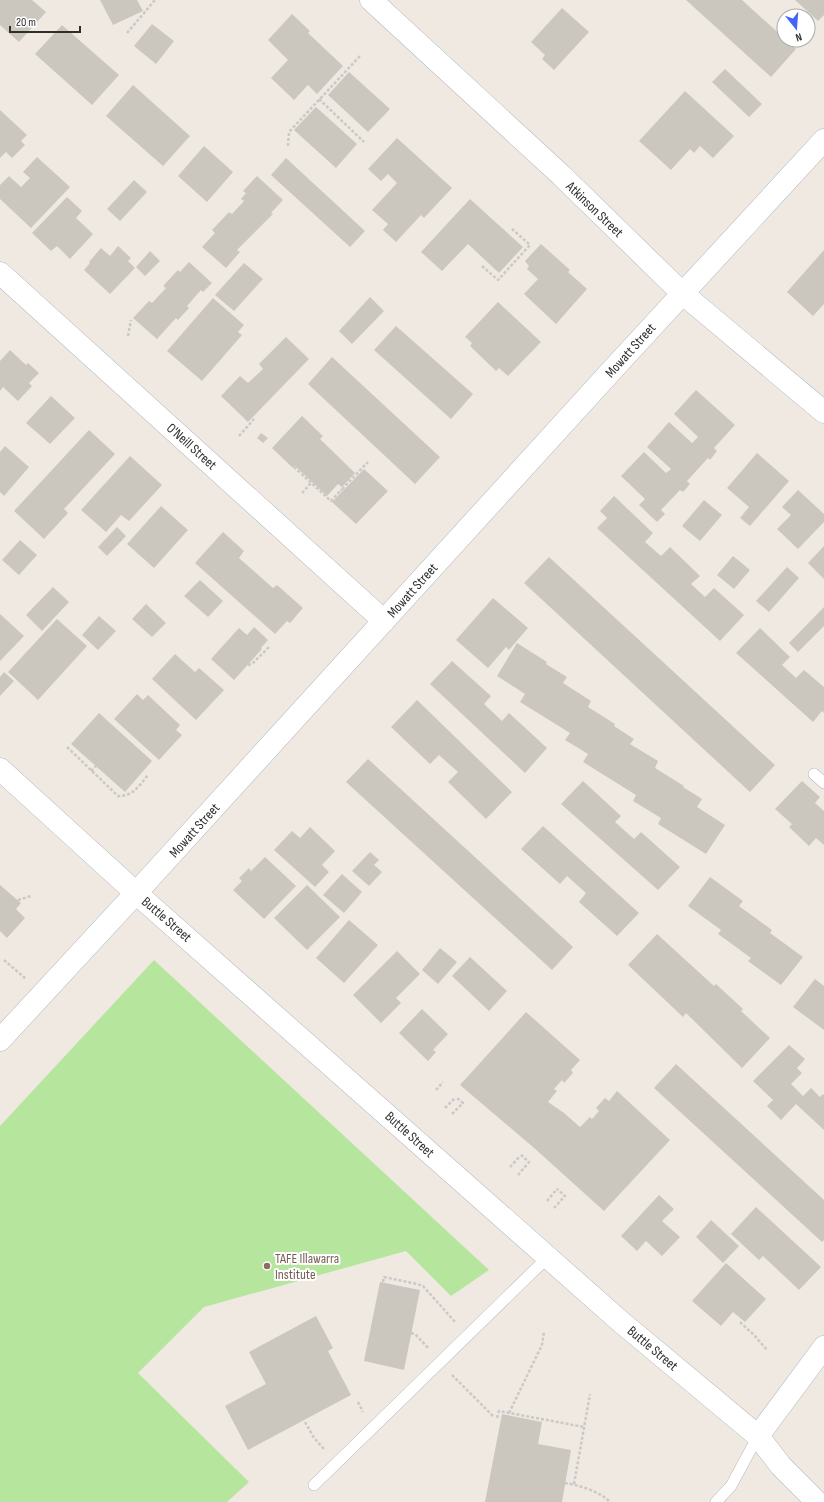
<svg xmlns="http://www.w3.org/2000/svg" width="824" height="1502" viewBox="0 0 824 1502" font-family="'Sofia Sans Condensed',sans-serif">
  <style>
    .green { fill: #b6e59e }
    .building { fill: #cbc7bf }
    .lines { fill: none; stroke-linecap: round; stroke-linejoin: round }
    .service-casing { stroke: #b4b7c1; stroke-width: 12 }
    .minor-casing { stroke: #b4b7c1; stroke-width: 23 }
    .path { stroke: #c9c9c9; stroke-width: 2.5; stroke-dasharray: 3 2; stroke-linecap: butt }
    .service { stroke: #fff; stroke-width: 11 }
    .minor { stroke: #fff; stroke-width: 22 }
    .education-dot { fill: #8d6e63; stroke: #fff; stroke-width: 1.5 }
    .labels { text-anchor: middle; stroke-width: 4; stroke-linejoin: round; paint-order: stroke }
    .street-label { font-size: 14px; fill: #2e2e2e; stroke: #fff }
    .education-label { font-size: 14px; fill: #785e54; stroke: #fff; text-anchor: start }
  </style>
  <rect width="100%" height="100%" fill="#efe9e1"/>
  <path class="green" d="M154,960L489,1270L451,1296L406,1251L204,1307L138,1373L249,1482L227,1502H0V1126Z"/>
  <path class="building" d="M0,0H32L46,12L19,42L0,25Z
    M100,0H137L143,11L113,25Z
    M686,0H742L784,38V40H786L796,49L771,77Z
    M795,0H824V15L818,21Z
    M562,8L589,32L554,70L542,59L545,55L531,42Z
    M292,14L310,31L308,33L343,66L317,94L308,85L294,100L271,78L288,60L268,40Z
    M152,24L174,41L156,64L134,46Z
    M62,25L119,75L92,105L35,54Z
    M725,69L762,104L749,117L712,82Z
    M349,72L390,109L368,132L328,95Z
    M133,85L190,136L163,166L106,116Z
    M685,91L734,136L713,158L700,146L694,153L690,149L671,170L639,141Z
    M316,107L357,144L336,168L294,130Z
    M0,110L27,135L21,141L25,145L12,158L6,152L0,158Z
    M397,138L452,188L424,218L421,215L396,242L383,230L388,224L372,210L397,183L388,174L381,181L368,169Z
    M204,146L233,172L207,202L178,176Z
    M37,157L70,187L31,228L0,199V185L9,176L21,187L30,178L23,172Z
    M286,158L365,231L350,247L271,175Z
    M257,176L283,200L271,213L273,214L237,250L240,252L226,268L202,247L215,233L212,230L229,212L232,214L244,201L241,199L246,193L243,191Z
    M134,180L147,192L120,221L107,209Z
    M67,197L82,211L76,218L93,234L70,259L57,246L51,251L32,233Z
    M470,199L523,247L499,273L468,244L442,271L421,252Z
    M541,244L570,270L568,272L587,289L556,324L524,294L538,279L527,269L529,266L525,261Z
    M118,246L131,258L128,261L135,268L110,294L84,270L90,263L89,262L101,248L110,256Z
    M824,250V304L813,316L787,292Z
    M150,251L160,261L145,276L136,267Z
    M189,262L212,283L203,292L201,290L187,306L189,308L178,320L176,318L157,339L133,318L149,301L152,303L166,288L163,286L178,270L180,272Z
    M244,263L263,279L234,311L215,295Z
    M370,297L384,311L352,344L339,331Z
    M213,298L244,325L238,332L242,335L202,381L167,351Z
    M498,302L541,342L508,376L499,368L496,371L470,346L472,343L465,337Z
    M396,326L473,394L451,419L374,350Z
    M286,337L309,359L248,422L221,396L240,376L248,383L263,369L259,364Z
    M10,350L26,365L28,363L39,373L29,383L32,386L18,401L3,387L0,391V361Z
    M332,357L440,457L415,484L308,384Z
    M696,390L735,425L714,448L717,451L710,460L708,458L687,481L690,484L683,492L680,490L661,510L665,514L657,522L639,505L645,499L621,476L644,452L666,473L671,469L647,447L669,422L692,443L698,437L674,414Z
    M51,396L75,418L50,444L26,423Z
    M302,416L323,436L320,439L355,473L342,487L338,484L327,496L295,466L293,468L272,448Z
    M89,430L115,454L64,509L68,513L44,539L14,511Z
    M261,433L268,438L263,443L257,438Z
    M5,446L29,467L4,496L0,492V452Z
    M757,453L789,481L750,526L740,518L749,507L727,488Z
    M130,456L162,485L129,521L121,515L106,532L81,510Z
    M364,469L388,491L356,524L332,502Z
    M798,490L824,514V522L798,549L777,529L791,515L782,507Z
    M614,496L653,533L645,542L661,556L670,547L700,576L691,584L705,597L714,588L744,615L720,641L597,528L607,518L600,511Z
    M704,500L722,515L700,541L682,526Z
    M161,506L188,530L154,568L127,544Z
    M117,527L126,536L107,556L98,547Z
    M223,532L244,551L239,558L273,588L277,585L303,608L290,623L287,621L275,634L195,563Z
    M20,540L37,555L19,575L2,560Z
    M824,546V579L808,563Z
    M733,556L750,570L734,589L717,575Z
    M549,557L775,765L750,792L524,583Z
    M787,567L799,578L769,612L756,601Z
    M200,580L223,601L208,617L184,596Z
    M53,587L69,602L42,631L26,615Z
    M493,598L528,628L509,650L506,647L488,668L456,640Z
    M146,604L166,623L152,637L132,619Z
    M824,607V626L798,652L789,643Z
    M0,614L24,636L0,661Z
    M99,616L116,631L98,650L82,635Z
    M57,619L87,646L38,700L8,672Z
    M254,627L268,640L261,648L262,649L234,680L211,659L239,628L247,635Z
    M760,628L790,657L782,665L796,678L804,670L824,687V713L822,711L813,722L736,653Z
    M517,643L547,662L546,664L567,677L563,683L591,701L588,707L615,724L614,726L634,739L630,744L658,761L655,768L684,786L683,787L702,799L697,807L725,825L706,854L658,824L661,818L633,801L636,795L583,762L588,754L565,740L570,733L520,702L525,694L497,676Z
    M175,654L195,672L199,668L224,690L196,720L152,679Z
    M452,661L491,696L484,704L502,721L509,713L547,748L525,773L430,684Z
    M4,672L14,681L0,696V677Z
    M137,694L143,700L148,695L180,725L176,730L182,735L159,760L114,719Z
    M417,700L512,792L486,819L448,782L458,772L439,755L430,764L391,727Z
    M99,713L152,761L125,792L71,744Z
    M368,759L573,947L552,970L346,782Z
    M583,781L621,816L615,822L634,839L641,832L680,867L658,890L561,804Z
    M802,781L820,797L815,803L824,811V845L816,838L809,846L789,827L792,824L775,809Z
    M543,826L639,913L617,936L579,902L586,893L567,876L560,884L521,849Z
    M310,827L335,851L322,865L329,872L315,887L274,850L292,831L300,838Z
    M370,852L379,860L374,865L382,872L369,886L352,871Z
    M265,857L296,886L264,919L233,890L242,881L239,878L249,868L251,871Z
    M342,874L362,892L344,913L323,895Z
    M710,877L743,901L739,906L772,930L770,933L803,957L781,985L748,961L751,958L718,934L721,930L688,906Z
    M0,885L21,903L16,909L25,918L7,938L0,931Z
    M307,885L340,917L307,950L274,918Z
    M349,920L378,945L344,983L316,958Z
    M657,934L714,986L716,984L743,1009L741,1011L770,1038L742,1068L686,1013L683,1017L628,965Z
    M440,948L457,962L438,984L422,970Z
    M397,951L420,974L396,998L401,1003L381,1023L353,995Z
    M470,957L507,991L489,1011L452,976Z
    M815,979L824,986V1030L793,1007Z
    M422,1009L448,1034L433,1050L436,1052L428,1061L399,1033Z
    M526,1012L580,1060L571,1070L573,1073L564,1083L562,1080L554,1089L557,1091L548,1102L564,1113L580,1127L590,1117L592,1119L599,1111L596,1108L605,1098L609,1101L617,1091L670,1140L604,1211L533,1147L460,1085Z
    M789,1045L805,1059L797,1068L802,1073L791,1084L803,1096L811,1088L820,1097L823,1094L824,1095V1130L796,1104L781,1120L767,1106L773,1100L753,1081Z
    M676,1064L824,1200V1240L822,1242L654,1088Z
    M659,1195L674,1209L662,1221L680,1237L662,1256L646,1241L637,1251L621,1236Z
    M756,1207L821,1267L799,1290L763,1256L759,1260L731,1234Z
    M711,1220L739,1246L723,1263L696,1237Z
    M726,1263L766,1299L745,1322L733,1312L721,1326L692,1301Z
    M380,1282L420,1290L404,1370L364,1361Z
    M316,1316L333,1348L328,1351L351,1395L248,1450L225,1406L266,1384L249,1352Z
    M502,1414L542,1422L538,1444L571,1450L562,1502H485Z"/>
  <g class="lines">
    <defs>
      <path id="service" d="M814,774L824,783
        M314,1485L548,1257
        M716,1502L731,1486L758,1436"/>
      <path id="minor" d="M371,0L561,175L682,293L824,412
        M0,273L384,621
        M0,769L136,893L621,1322L758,1436L781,1466L817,1502
        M0,1040L136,893L614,368L824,140
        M758,1436L824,1347"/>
    </defs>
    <use href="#service" class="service-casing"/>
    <use href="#minor" class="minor-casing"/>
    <path class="path" d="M127,33L155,0
      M319,99L364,142
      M288,146L289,132L360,56
      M482,266L498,280L530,245L512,229
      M128,336L131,320
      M239,436L254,419
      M296,467L295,468L331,501L341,490L342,491
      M344,489L343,488L368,462
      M302,493L311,483
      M248,665L252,664L269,647
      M67,747L118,796C132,797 140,785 148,775
      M91,771L96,766
      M18,900L31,896
      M4,960L26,979
      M436,1090L443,1082
      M445,1108L455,1098
      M452,1114L463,1103L456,1097
      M510,1167L520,1156
      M518,1175L529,1162L521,1155
      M547,1201L557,1189
      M554,1208L565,1196L557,1189
      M383,1282L384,1277L417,1284L423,1286L456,1323
      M381,1288L412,1294
      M740,1322L754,1335L767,1350
      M411,1333L415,1334L429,1349
      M452,1375L494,1417
      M358,1402L363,1412
      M509,1413L542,1345L544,1332
      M497,1418L499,1411L584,1427
      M305,1422L314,1438L325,1450
      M565,1483C579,1485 601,1492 610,1502
      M574,1484L590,1394"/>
    <use href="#service" class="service"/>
    <use href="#minor" class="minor"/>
  </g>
  <circle class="education-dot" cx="267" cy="1266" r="4"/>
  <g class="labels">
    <g class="street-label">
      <text transform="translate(595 209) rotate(44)" y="5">Atkinson Street</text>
      <text transform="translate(630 350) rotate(-48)" y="5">Mowatt Street</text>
      <text transform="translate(192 446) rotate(42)" y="5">O'Neill Street</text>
      <text transform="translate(412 590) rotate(-48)" y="5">Mowatt Street</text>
      <text transform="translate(194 830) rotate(-48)" y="5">Mowatt Street</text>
      <text transform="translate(167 919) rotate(41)" y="5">Buttle Street</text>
      <text transform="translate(410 1134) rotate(42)" y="5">Buttle Street</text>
      <text transform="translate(653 1348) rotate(40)" y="5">Buttle Street</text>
    </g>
    <g class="education-label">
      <text x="275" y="1263">TAFE Illawarra<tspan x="275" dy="16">Institute</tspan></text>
    </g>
  </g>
  <g transform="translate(796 28) rotate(163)"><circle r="19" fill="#ffffff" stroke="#ababab"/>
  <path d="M0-3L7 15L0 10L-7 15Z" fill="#4264fb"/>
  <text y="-6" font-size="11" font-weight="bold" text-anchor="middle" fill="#2e2e2e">N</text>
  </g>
  <path d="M10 26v6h70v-6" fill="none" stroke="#2e2e2e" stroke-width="2"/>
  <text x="16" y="26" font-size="12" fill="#2e2e2e" stroke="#ffffff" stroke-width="3" paint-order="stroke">20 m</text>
</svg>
